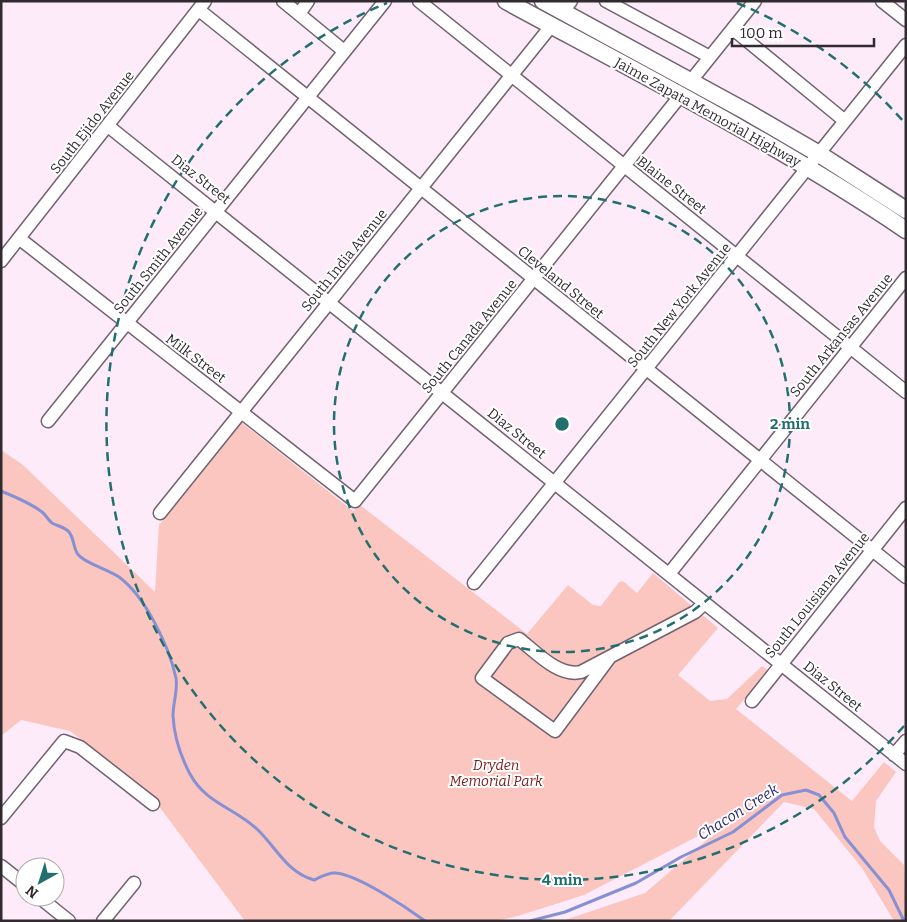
<svg xmlns="http://www.w3.org/2000/svg" width="907" height="922" viewBox="0 0 907 922" font-family="Bitter,serif">
  <style>
    .green { fill: #fbc6c0 }
    .lines { fill: none; stroke-linecap: round; stroke-linejoin: round }
    .stream { stroke: #8690d3; stroke-width: 3 }
    .minor-casing { stroke: #71626f; stroke-width: 15 }
    .major-casing { stroke: #71626f; stroke-width: 19 }
    .minor { stroke: #fff; stroke-width: 12 }
    .major { stroke: #fff; stroke-width: 16 }
    .ring { fill: none; stroke: #236f6f; stroke-width: 2.5; stroke-dasharray: 9 6 }
    .labels { text-anchor: middle; stroke-width: 4; stroke-linejoin: round; paint-order: stroke }
    .street-label { font-size: 14px; fill: #312b30; stroke: #fff }
    .park-label { font-size: 14px; font-style: italic; fill: #791a1b; stroke: #fff }
    .water-label { font-size: 15px; font-style: italic; fill: #292876; stroke: #fff }
    .centre { fill: #236f6f; stroke: #fff; stroke-width: 2.5 }
    .ring-label { font-size: 15px; text-anchor: middle; font-weight: bold; fill: #236f6f; stroke: #fff; stroke-width: 4; stroke-linejoin: round; paint-order: stroke }
  </style>
  <rect width="100%" height="100%" fill="#fdebfa"/>
  <path class="green" d="M241,422L353,511L360,505L527,634L568,585L593,605L601,606L619,582L623,581L637,593L653,573L718,628L678,675L710,701L727,699L762,666L769,671L736,709L852,801L884,762L896,772L876,801L874,827L880,841L904,865L906,921H894L862,868L814,809L784,802L669,921H562L645,893L731,819L584,895L518,916L495,921H245L146,789L70,731L21,720L1,736V450L23,465L155,592L159,525Z"/>
  <g class="lines">
    <path class="stream" d="M1,491C15,497 29,502 42,512C46,515 48,520 52,523C57,526 65,527 69,532C74,538 73,546 77,553C83,563 108,569 119,577C145,596 169,646 176,678C178,690 173,703 173,716C174,735 181,757 190,774C206,804 236,808 259,831C277,849 288,873 314,880C321,877 328,872 336,873C358,875 406,907 425,921
      M530,921L565,912L636,883L681,857L733,832L782,795L806,790L819,795L834,813L845,837L889,890L904,921"/>
    <defs>
      <path id="minor" d="M283,1L344,51
        M419,1L906,392
        M606,1L710,57
        M882,1L906,20
        M199,10L906,577
        M563,11L571,1
        M299,14L308,1
        M733,29L845,121
        M690,82L755,1
        M108,126L906,764
        M20,239L355,501L681,95
        M1,261L205,1
        M48,421L385,1
        M160,513L552,25
        M669,574L906,278
        M474,583L906,45
        M610,657L555,731L482,678L508,643L519,639C536,652 558,677 581,672L695,612L705,603
        M752,701L906,508
        M894,755L906,741
        M1,818L64,741L80,747L153,804
        M1,866L25,885
        M39,897L69,921
        M103,921L134,883"/>
      <path id="major" d="M506,1C641,74 778,144 906,230
        M543,1L747,112L819,154L906,210"/>
    </defs>
    <use href="#minor" class="minor-casing"/>
    <use href="#major" class="major-casing"/>
    <use href="#minor" class="minor"/>
    <use href="#major" class="major"/>
  </g>
  <g class="ring">
    <circle cx="562" cy="424" r="228"/>
    <path d="M904 726A456 456 0 1 1 387 3M737 3A456 456 0 0 1 904 122"/>
  </g>
  <g class="labels">
    <g class="street-label">
      <text transform="translate(708 112) rotate(29)" y="5">Jaime Zapata Memorial Highway</text>
      <text transform="translate(92 122) rotate(-52)" y="5">South Ejido Avenue</text>
      <text transform="translate(201 179) rotate(38)" y="5">Diaz Street</text>
      <text transform="translate(672 185) rotate(38)" y="5">Blaine Street</text>
      <text transform="translate(158 260) rotate(-51)" y="5">South Smith Avenue</text>
      <text transform="translate(344 260) rotate(-51)" y="5">South India Avenue</text>
      <text transform="translate(561 282) rotate(39)" y="5">Cleveland Street</text>
      <text transform="translate(679 305) rotate(-51)" y="5">South New York Avenue</text>
      <text transform="translate(841 335) rotate(-51)" y="5">South Arkansas Avenue</text>
      <text transform="translate(469 336) rotate(-51)" y="5">South Canada Avenue</text>
      <text transform="translate(196 358) rotate(37)" y="5">Milk Street</text>
      <text transform="translate(517 433) rotate(39)" y="5">Diaz Street</text>
      <text transform="translate(817 595) rotate(-51)" y="5">South Louisiana Avenue</text>
      <text transform="translate(833 686) rotate(39)" y="5">Diaz Street</text>
    </g>
    <g class="park-label">
      <text x="496" y="770">Dryden<tspan x="496" dy="16">Memorial Park</tspan></text>
    </g>
    <g class="water-label">
      <text transform="translate(738 812) rotate(-32)" y="5">Chacon Creek</text>
    </g>
  </g>
  <circle cx="562" cy="424" r="8" class="centre"/>
  <g class="ring-label">
    <text x="790" y="429">2 min</text>
    <text x="562" y="885">4 min</text>
  </g>
  <rect width="907" height="922" fill="none" stroke="#312b30" stroke-width="5"/>
  <g transform="translate(40 882) rotate(219)"><circle r="24" fill="#ffffff" stroke="#adaaac"/>
  <path d="M0-4L9 19L0 12L-9 19Z" fill="#236f6f"/>
  <text y="-8" font-size="14" font-weight="bold" text-anchor="middle" fill="#312b30">N</text>
  </g>
  <path d="M732 38v8h142v-8" fill="none" stroke="#312b30" stroke-width="2.5"/>
  <text x="740" y="38" font-size="15" fill="#312b30" stroke="#ffffff" stroke-width="4" paint-order="stroke">100 m</text>
</svg>
